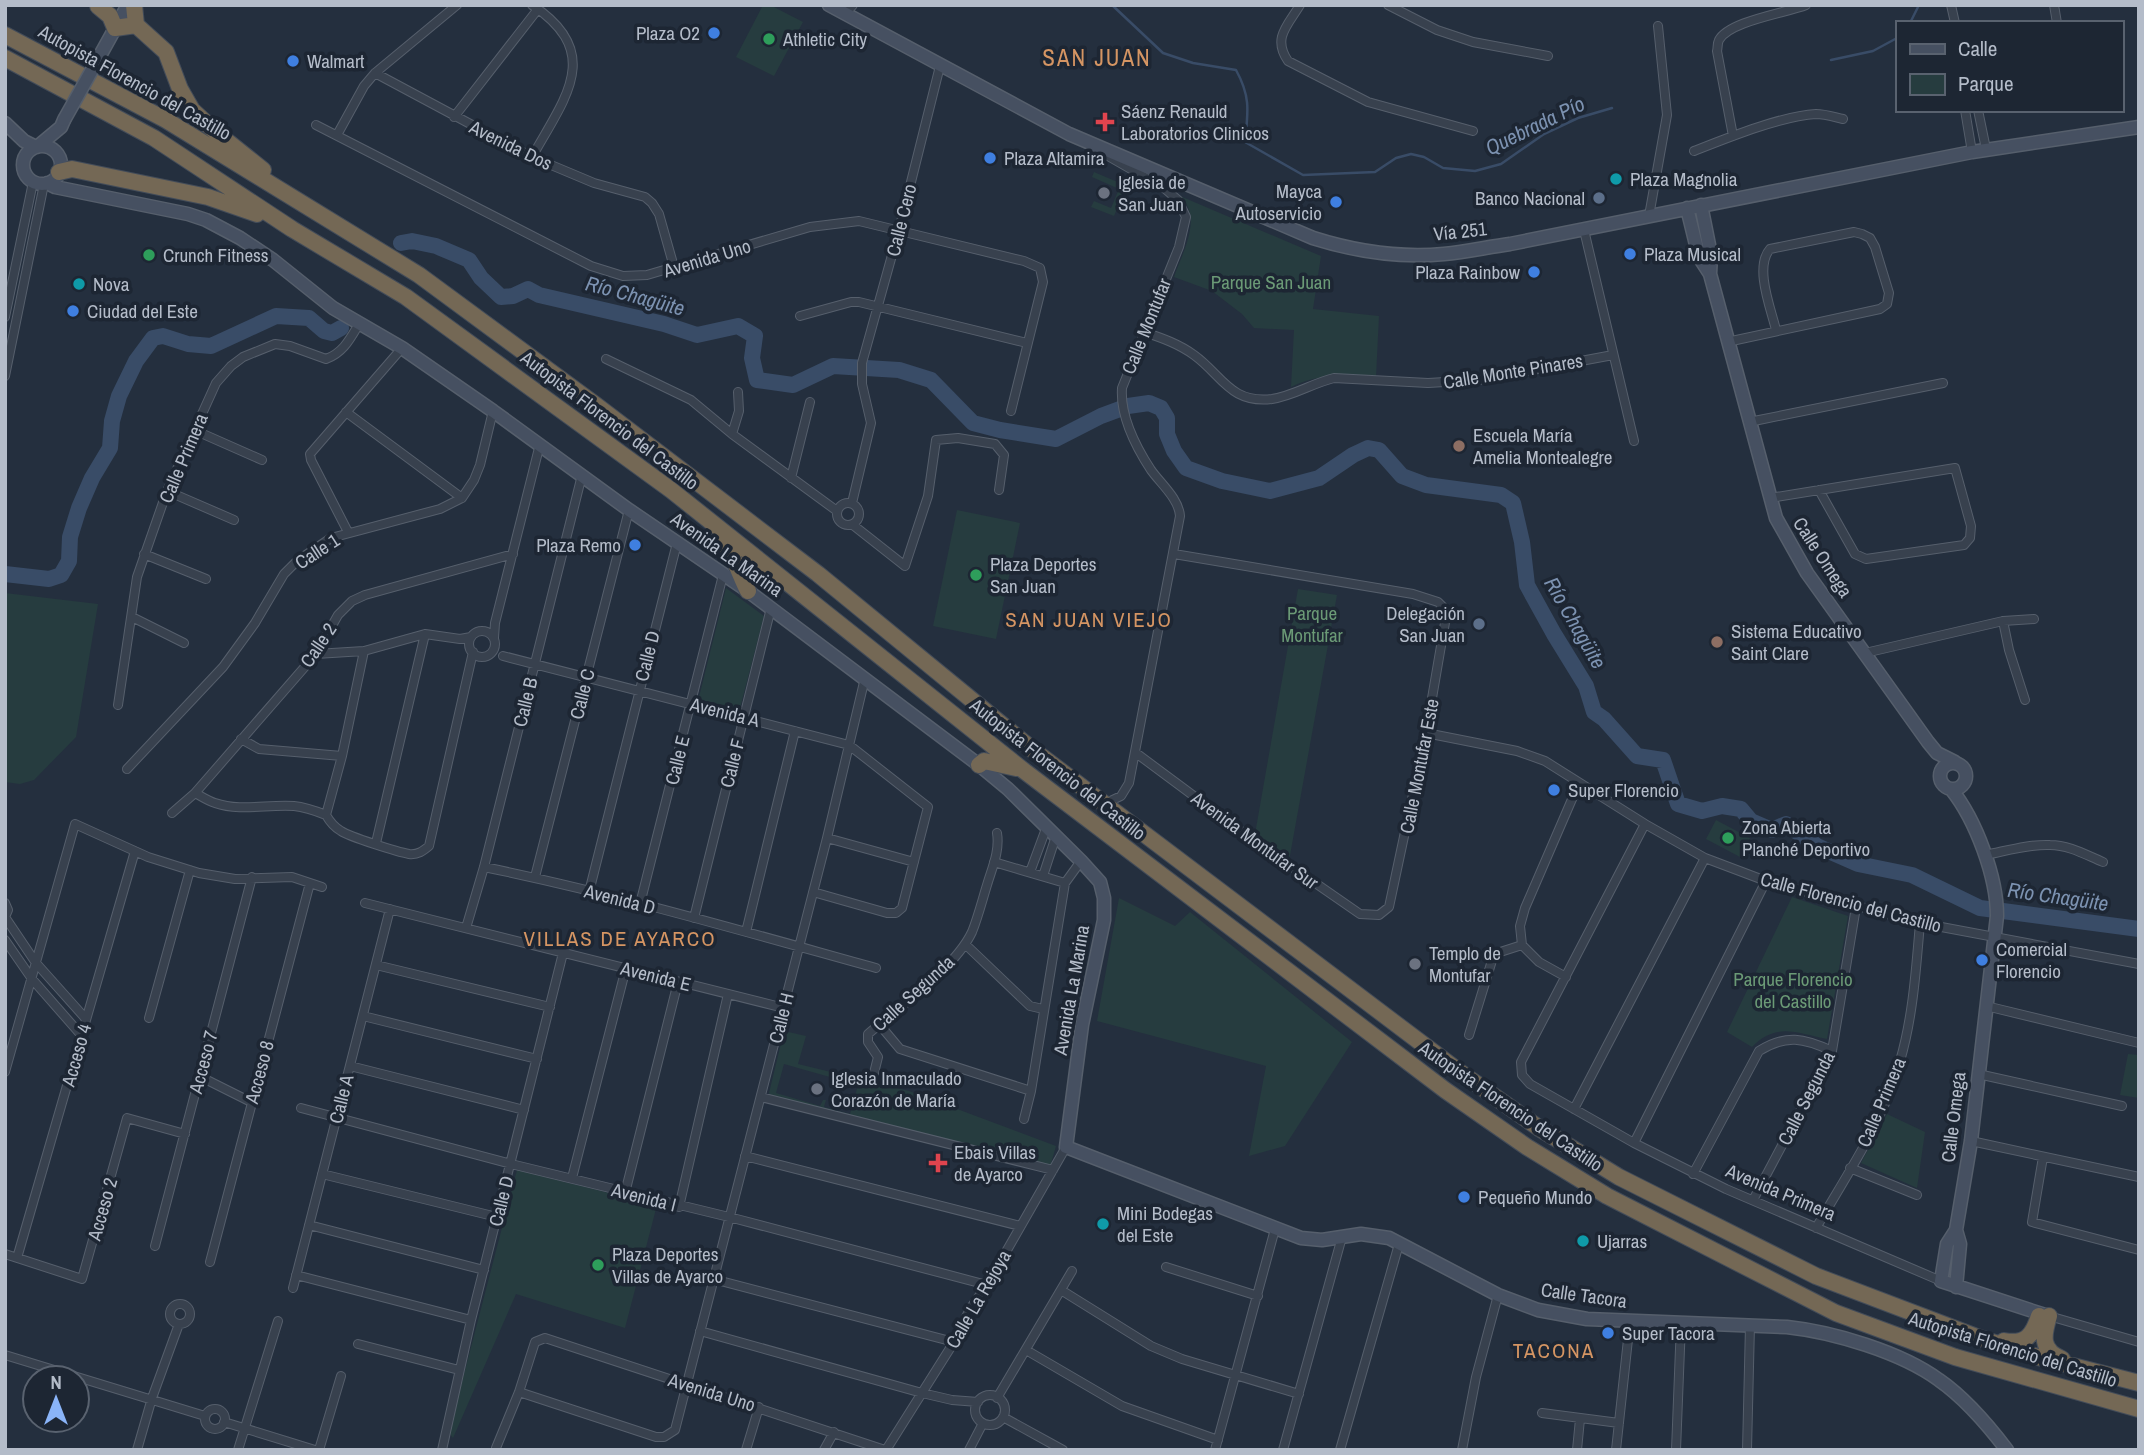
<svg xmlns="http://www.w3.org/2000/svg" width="2144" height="1455" viewBox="0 0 2144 1455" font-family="'Archivo Narrow',sans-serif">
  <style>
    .green { fill: #263c3f; fill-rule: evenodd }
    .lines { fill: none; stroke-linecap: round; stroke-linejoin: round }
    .stream { stroke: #394c67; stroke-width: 2.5 }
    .river { stroke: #394c67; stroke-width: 16 }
    .street-casing { stroke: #565f6c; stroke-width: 10 }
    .secondary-casing { stroke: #565f6c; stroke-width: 15 }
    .highway-casing { stroke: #434c59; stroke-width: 18 }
    .street { stroke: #38414e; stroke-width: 8 }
    .secondary { stroke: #465061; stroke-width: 12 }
    .highway { stroke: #746855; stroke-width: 16 }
    .secondary-bridge-casing { stroke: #565f6c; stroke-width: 15; stroke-linecap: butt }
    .secondary-bridge { stroke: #465061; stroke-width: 12 }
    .shop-dot { fill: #3f7fe0; stroke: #1d2633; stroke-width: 2.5 }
    .leisure-dot { fill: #2e9e5b; stroke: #1d2633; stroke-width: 2.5 }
    .health-dot { fill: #e0444e; stroke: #1d2633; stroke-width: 2.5 }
    .culture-dot { fill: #0f9aa8; stroke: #1d2633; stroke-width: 2.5 }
    .worship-dot { fill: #6b7280; stroke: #1d2633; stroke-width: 2.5 }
    .service-dot { fill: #5c6f8a; stroke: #1d2633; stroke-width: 2.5 }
    .education-dot { fill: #8d6e63; stroke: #1d2633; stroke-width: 2.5 }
    .labels { text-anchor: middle; stroke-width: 7; stroke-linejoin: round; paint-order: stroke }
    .poi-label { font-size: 19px; fill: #b4bcc9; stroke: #1d2633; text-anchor: start }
    .street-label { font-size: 19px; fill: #b4bcc9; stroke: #1d2633 }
    .park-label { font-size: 19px; fill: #6b9a76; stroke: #1d2633 }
    .water-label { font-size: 21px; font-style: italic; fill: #7c92b1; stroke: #1d2633 }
    .neighbourhood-label { font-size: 21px; letter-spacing: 2px; fill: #d59563; stroke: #1d2633 }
    .quarter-label { font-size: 23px; letter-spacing: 2px; fill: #d59563; stroke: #1d2633 }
  </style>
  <rect width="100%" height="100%" fill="#242f3e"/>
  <path class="green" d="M763,5H770L803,22L774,76L736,57Z
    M1094,172L1127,186L1114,216L1091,207L1094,201L1111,208L1119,189L1092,177Z
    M1180,196L1321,256L1313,309L1379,316L1376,377C1346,374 1319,374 1291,387L1294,330L1254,328L1242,314L1212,291L1174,277C1180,259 1196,230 1189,210C1188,205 1183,200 1180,196Z
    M957,510L1020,523L996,639L933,626Z
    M726,588L764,616L739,712L698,701Z
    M1298,589L1337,595L1289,861L1255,834Z
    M5,593L98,604L76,737L34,780L20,784L5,782Z
    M1716,820L1750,838L1740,857L1706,839Z
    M1792,897L1848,916L1827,1039C1796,1033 1776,1022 1752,1047L1727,1032Z
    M1119,898L1175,926L1190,912L1352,1042L1285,1146L1249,1156L1266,1066L1097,1021Z
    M784,1031L806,1036L798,1064L909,1091L1056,1146L1050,1167L771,1096L769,1093ZM784,1064L858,1085L850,1114L824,1107L826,1100H823L820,1106L776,1093Z
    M2128,1054L2139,1055V1098L2120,1095Z
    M1887,1114L1925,1132L1917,1188L1861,1163Z
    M517,1170L657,1205L625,1328L516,1294L453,1438L450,1434V1428Z"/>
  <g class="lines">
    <path class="stream" d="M1112,5L1163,53L1193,63L1236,70C1251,97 1248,112 1245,142L1303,175L1375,172L1396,158L1411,154L1424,157L1443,168L1475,171L1501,164L1544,134L1578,118L1612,108
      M1910,23L1919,5
      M1831,60L1873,51L1897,38"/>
    <path class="river" d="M401,243L412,241L436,246L469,260L481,278L501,297L513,296L528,289L539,295L664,324L697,335L738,326L755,336L752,358L757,380L793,385L833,366L899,370L931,380L973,423L1000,430L1056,439L1101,416L1128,406L1149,403L1161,408L1167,418V434L1174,451L1186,468L1222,481L1270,491L1319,478L1353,455L1368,448L1379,450L1402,476L1426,485L1501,495L1513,503L1522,542L1527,585L1554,634L1586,686L1594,712L1604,719L1637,756L1663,760L1678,804L1702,811L1722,806L1741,809L1751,821L1772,830L1786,824L1817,846L1858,864L1912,875L1980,908L2139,929
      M5,574L49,579L61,575L69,561L70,537L79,508L92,478L110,448L112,421L119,396L136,361L153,338L163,336L188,344L211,346L276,316L309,318L324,331L332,333L341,328"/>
    <defs>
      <path id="street" d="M532,5C605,53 564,99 532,157
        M1300,5C1288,25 1272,38 1288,61L1368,102L1473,131
        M1388,5L1437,30L1473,42L1548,56
        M1951,5L1955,23
        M2054,5L2057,23
        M845,14L853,5
        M375,73L532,157L594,183L645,197L652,203L659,214L674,267
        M1965,110L1972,152
        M1978,110L1986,149
        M454,117L538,9
        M316,125L591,266L623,276L647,275L810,227L859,221L1024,261L1040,268L1043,282L1011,411
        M337,135L364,86L375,73L457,5
        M1733,136L1717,51C1718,48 1717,44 1719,40C1729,21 1786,13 1806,5
        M1694,151C1727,138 1781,116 1816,114C1825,114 1834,117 1843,119
        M1649,216L1667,115L1658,26
        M1584,230L1634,441
        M800,316L851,302H859L1027,343
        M5,317L33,182
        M1144,332C1162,338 1179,344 1194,355C1222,375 1230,404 1272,399C1293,396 1313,383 1334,378L1428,383L1479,380L1613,355
        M1727,342L1880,309L1887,304L1889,293L1875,247L1870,238L1862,234L1854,232L1770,249C1754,267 1771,309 1776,330
        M606,359L691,400L732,434L837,511
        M5,376L44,184
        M346,412L462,498
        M1749,422L1943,383
        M194,430L262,460
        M732,434L739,411L738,392
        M791,478L810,402
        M167,491L234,520
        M1770,498L1955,468L1971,526L1970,538L1964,545L1866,559L1855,554L1819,490
        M837 514a11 11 0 1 1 22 0a11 11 0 1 1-22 0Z
        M852,503L871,423L862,384V363L899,230L940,66
        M853,525L905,566L928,496L936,440L958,438L995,444L1004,455L999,490
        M348,532L311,460L310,454L402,348
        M144,554L206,579
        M132,617L184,643
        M2003,621L2009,650L2025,700
        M469 644a13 13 0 1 1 26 0a13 13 0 1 1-26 0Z
        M494,638L495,623L540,444
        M1865,653L2003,621L2034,619
        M316,654L364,651L425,634L460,639L471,637
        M503,656L849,745L928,807L902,908L896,913H887L813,892
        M118,705L137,577L167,491L216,383L231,366L243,357L275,344L290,346L326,359C343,353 350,339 359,324
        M1426,733L1517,751L1545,761L1645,824L1705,858L1766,881L1920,923L2139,964
        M241,739L259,749L342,756
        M1136,753L1249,837L1360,914L1379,915L1389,907L1426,733L1447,611L1438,602L1413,594L1174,554
        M127,769L223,667L255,623L284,574L297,561L331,538L440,509L462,498L474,480L480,465L493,411
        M195,793C201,796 208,801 215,803C241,812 267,804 294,806C305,807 316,811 326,815C330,822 334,827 341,831C350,837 398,852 409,854C418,855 423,851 429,846L473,652
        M1106,803L1121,796L1129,783L1180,516C1179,499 1161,484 1151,470C1136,447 1120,416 1122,388L1179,247L1186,217L1178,200L1164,188L1108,156
        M172,813L195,793L316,654L338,615L352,601L365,595L513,554
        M326,815L342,756L364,651
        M1645,824L1521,1062L1522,1075L1530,1084L1634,1143L1726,1189L1941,1281
        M827,838L914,862
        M376,843L425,634
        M1985,855C2006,851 2028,844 2050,845C2069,845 2086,855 2103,862
        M994,862L1065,883
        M484,867C616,894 746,932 876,968
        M1030,872L1047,826
        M1043,876L1056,836
        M535,877L629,510
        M589,892L677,543
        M5,903L8,910L5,917
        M365,903L784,1008
        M640,904L723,575
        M5,917L36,963L86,1019
        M694,918L771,608
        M466,928L484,867L582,475
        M746,932L795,731
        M5,940L32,979L82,1036
        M965,944L1030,1006L1043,1009
        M1522,945L1539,962L1566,977
        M376,965L550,1007
        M1986,1006L2139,1043
        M363,1016L537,1059
        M149,1018L190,870
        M879,1024L900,1049L1031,1091
        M1469,1035L1494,954L1522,945L1520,926L1525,908L1579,783
        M350,1066L524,1110
        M5,1072L75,824L148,857L199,873L235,879L292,877L322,887
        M874,1073L878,1057L868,1042V1034C898,1008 955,968 972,932C978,917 982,901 987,885C992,868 1000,851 997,833
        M1978,1074L2122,1106
        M199,1076L251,1102
        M761,1097L1053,1170
        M301,1108L511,1164L729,1217L987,1285
        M1574,1109L1705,858
        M1024,1119L1031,1091L1065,883L1081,861
        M1971,1141L2139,1177
        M1634,1143L1766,881
        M745,1156L1020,1226
        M2043,1157L2032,1222L2139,1250
        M1850,1168L1917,1195
        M322,1174L497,1217
        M1693,1174L1759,1051C1786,1034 1804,1038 1832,1051
        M572,1178L626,968
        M625,1193L678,982
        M1753,1200L1832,1051L1856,907
        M679,1207L728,994
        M309,1225L484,1270
        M1816,1228C1846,1176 1885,1119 1900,1061C1913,1017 1916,969 1920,923
        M155,1246L252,877
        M5,1254L82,1279L127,1118L185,1134
        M17,1258L135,851
        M210,1262L310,883
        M1166,1267L1258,1296
        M296,1275L471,1320
        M713,1279L954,1342
        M293,1288L390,909
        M1061,1290L1151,1346L1182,1359L1299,1394
        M170 1314a10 10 0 1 1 20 0a10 10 0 1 1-20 0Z
        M2049,1316L2139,1342
        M700,1331L922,1393L952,1400L978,1402
        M358,1344L459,1370
        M1026,1350L1122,1406L1218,1440
        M5,1355L205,1416
        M519,1392L656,1437H664L675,1430L827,838L865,678
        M975 1410a15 15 0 1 1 30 0a15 15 0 1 1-30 0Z
        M997,1398L1072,1271
        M205 1419a10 10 0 1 1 20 0a10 10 0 1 1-20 0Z
        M1542,1413L1619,1423
        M1003,1417L1063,1450
        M224,1422L315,1450
        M496,1448L519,1392L535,1342L545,1338L885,1450
        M137,1450L152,1398L179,1324
        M238,1450L278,1321
        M319,1450L341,1376
        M442,1450L471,1320L563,953
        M746,1450L759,1407
        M824,1450L834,1432
        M886,1450L954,1342L970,1309L987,1285L1066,1147
        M969,1450L983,1423
        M1215,1450L1275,1229
        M1283,1450L1342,1237
        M1340,1450L1399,1244
        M1462,1450L1476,1377L1498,1295
        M1577,1450L1580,1419
        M1616,1450L1630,1321
        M1676,1450L1681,1323
        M1747,1450L1750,1325"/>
      <path id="secondary" d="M829,5L1069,134L1313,238C1354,251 1401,258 1444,254C1466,252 1488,247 1510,244L1972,152L2139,127
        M97,61L128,5
        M5,123L24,141L36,147
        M23 165a19 19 0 1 1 38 0a19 19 0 1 1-38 0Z
        M37,147L61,127L64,120
        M47,183L55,187L188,214L206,220L240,238L273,260L333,308L402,348L493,411L629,510L748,591L979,765L1008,789L1081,861L1100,882L1104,898V920L1082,1025L1066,1147L1301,1238L1322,1240L1361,1234L1389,1238L1498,1295L1538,1310L1587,1319L1787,1327C1833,1332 1901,1352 1939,1380C1965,1398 1988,1425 2007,1450
        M1701,205L1711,255L1710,274L1776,518L1807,573L1928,742L1937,753L1955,762
        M1687,208L1699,257L1710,274
        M1940 776a13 13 0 1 1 26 0a13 13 0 1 1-26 0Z
        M1951,789C1976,820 1997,877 1997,916L1971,1141L1956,1230L1947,1244L1941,1281L2048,1316
        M1956,1230L1960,1244L1956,1287"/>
      <path id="highway" d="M134,5L136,25L166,52L180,89L192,110L218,134L263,170
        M98,6L110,16L115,28L136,25
        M5,35L166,120L419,275L597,406L818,574L1033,750L1457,1070L1539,1128L1619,1177L1816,1276L1974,1336L2034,1356L2139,1383
        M5,58L154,138L292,229L406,297L671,490L1023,770L1445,1090L1527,1147L1607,1196L1836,1313L1955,1357L2139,1409
        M59,172L72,169L208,197L257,214
        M719,539C735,554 738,572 748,591
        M979,765L984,761L1016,768
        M2049,1316C2043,1335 2040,1350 2062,1359
        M2004,1341C2026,1345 2033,1335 2039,1316"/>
    </defs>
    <use href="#street" class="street-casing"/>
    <use href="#secondary" class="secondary-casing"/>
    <use href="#highway" class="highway-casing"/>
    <use href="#street" class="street"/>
    <use href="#secondary" class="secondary"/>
    <use href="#highway" class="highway"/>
    <defs>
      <path id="secondary-bridge" d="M64,120L97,61"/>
    </defs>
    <use href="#secondary-bridge" class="secondary-bridge-casing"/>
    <use href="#secondary-bridge" class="secondary-bridge"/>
  </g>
  <g class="shop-dot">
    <circle cx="714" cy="33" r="7"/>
    <circle cx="293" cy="61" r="7"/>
    <circle cx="990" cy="158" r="7"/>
    <circle cx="1336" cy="202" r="7"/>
    <circle cx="1630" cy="254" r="7"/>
    <circle cx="1534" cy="272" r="7"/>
    <circle cx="73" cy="311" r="7"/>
    <circle cx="635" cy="545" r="7"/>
    <circle cx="1554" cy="790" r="7"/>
    <circle cx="1982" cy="960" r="7"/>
    <circle cx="1464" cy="1197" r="7"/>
    <circle cx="1608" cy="1333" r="7"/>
  </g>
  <g class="leisure-dot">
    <circle cx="769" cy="39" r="7"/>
    <circle cx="149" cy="255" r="7"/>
    <circle cx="976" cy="575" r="7"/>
    <circle cx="1728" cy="838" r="7"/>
    <circle cx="598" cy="1265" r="7"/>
  </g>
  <g class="health-dot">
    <path d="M1101.5 111.5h7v7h7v7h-7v7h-7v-7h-7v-7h7z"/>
    <path d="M934.5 1152.5h7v7h7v7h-7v7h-7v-7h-7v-7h7z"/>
  </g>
  <g class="culture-dot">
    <circle cx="1616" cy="179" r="7"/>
    <circle cx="79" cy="284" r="7"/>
    <circle cx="1103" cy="1224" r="7"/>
    <circle cx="1583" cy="1241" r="7"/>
  </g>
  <g class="worship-dot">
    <circle cx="1104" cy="193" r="7"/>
    <circle cx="1415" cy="964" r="7"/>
    <circle cx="817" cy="1089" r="7"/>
  </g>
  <g class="service-dot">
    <circle cx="1599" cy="198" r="7"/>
    <circle cx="1479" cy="624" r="7"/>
  </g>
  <g class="education-dot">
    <circle cx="1459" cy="446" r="7"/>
    <circle cx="1717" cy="642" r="7"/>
  </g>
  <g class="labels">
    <g class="poi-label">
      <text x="700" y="40" text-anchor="end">Plaza O2</text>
      <text x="783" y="46">Athletic City</text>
      <text x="307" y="68">Walmart</text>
      <text x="1121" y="118">Sáenz Renauld<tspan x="1121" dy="22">Laboratorios Clinicos</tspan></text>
      <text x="1004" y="165">Plaza Altamira</text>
      <text x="1630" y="186">Plaza Magnolia</text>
      <text x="1118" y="189">Iglesia de<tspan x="1118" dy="22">San Juan</tspan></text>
      <text x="1322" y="198" text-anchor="end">Mayca<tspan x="1322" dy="22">Autoservicio</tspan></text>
      <text x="1585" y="205" text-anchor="end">Banco Nacional</text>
      <text x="1644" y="261">Plaza Musical</text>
      <text x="163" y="262">Crunch Fitness</text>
      <text x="1520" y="279" text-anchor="end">Plaza Rainbow</text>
      <text x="93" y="291">Nova</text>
      <text x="87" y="318">Ciudad del Este</text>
      <text x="1473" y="442">Escuela María<tspan x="1473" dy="22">Amelia Montealegre</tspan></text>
      <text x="621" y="552" text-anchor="end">Plaza Remo</text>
      <text x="990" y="571">Plaza Deportes<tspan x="990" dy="22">San Juan</tspan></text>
      <text x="1465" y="620" text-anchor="end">Delegación<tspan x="1465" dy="22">San Juan</tspan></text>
      <text x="1731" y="638">Sistema Educativo<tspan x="1731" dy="22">Saint Clare</tspan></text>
      <text x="1568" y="797">Super Florencio</text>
      <text x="1742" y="834">Zona Abierta<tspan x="1742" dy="22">Planché Deportivo</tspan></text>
      <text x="1996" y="956">Comercial<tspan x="1996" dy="22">Florencio</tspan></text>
      <text x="1429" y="960">Templo de<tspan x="1429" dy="22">Montufar</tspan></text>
      <text x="831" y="1085">Iglesia Inmaculado<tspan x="831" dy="22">Corazón de María</tspan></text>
      <text x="954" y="1159">Ebais Villas<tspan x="954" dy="22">de Ayarco</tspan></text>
      <text x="1478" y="1204">Pequeño Mundo</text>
      <text x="1117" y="1220">Mini Bodegas<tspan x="1117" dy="22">del Este</tspan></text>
      <text x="1597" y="1248">Ujarras</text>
      <text x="612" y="1261">Plaza Deportes<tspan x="612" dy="22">Villas de Ayarco</tspan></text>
      <text x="1622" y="1340">Super Tacora</text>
    </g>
    <g class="street-label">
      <text transform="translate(135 82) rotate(29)" y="7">Autopista Florencio del Castillo</text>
      <text transform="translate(511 145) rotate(26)" y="7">Avenida Dos</text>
      <text transform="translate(901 220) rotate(-76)" y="7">Calle Cero</text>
      <text transform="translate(1460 231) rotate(-6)" y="7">Vía 251</text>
      <text transform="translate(707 258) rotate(-17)" y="7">Avenida Uno</text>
      <text transform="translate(1146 326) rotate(-68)" y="7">Calle Montufar</text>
      <text transform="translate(1513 371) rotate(-9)" y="7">Calle Monte Pinares</text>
      <text transform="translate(610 420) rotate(37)" y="7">Autopista Florencio del Castillo</text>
      <text transform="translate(183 458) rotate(-67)" y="7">Calle Primera</text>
      <text transform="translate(317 551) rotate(-33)" y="7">Calle 1</text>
      <text transform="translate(727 554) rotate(35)" y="7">Avenida La Marina</text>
      <text transform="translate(1823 557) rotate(57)" y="7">Calle Omega</text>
      <text transform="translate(318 645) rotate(-56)" y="7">Calle 2</text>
      <text transform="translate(647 656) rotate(-76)" y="7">Calle D</text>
      <text transform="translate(582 694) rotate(-76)" y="7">Calle C</text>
      <text transform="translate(525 702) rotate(-76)" y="7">Calle B</text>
      <text transform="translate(725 712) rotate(14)" y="7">Avenida A</text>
      <text transform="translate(677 760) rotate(-76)" y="7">Calle E</text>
      <text transform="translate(732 763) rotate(-76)" y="7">Calle F</text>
      <text transform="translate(1419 766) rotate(-79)" y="7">Calle Montufar Este</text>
      <text transform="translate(1058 769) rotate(38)" y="7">Autopista Florencio del Castillo</text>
      <text transform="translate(1255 840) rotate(36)" y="7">Avenida Montufar Sur</text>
      <text transform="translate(620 899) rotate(14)" y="7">Avenida D</text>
      <text transform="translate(1851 902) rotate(15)" y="7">Calle Florencio del Castillo</text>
      <text transform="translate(656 976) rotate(14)" y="7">Avenida E</text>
      <text transform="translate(1071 990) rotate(-80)" y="7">Avenida La Marina</text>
      <text transform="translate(913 993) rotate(-42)" y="7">Calle Segunda</text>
      <text transform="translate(781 1018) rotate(-76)" y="7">Calle H</text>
      <text transform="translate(76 1055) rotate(-74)" y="7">Acceso 4</text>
      <text transform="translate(203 1062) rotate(-75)" y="7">Acceso 7</text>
      <text transform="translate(259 1072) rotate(-75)" y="7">Acceso 8</text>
      <text transform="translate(1806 1098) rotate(-63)" y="7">Calle Segunda</text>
      <text transform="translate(341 1099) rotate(-76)" y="7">Calle A</text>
      <text transform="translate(1881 1102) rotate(-67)" y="7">Calle Primera</text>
      <text transform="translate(1511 1106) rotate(34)" y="7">Autopista Florencio del Castillo</text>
      <text transform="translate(1953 1117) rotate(-83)" y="7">Calle Omega</text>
      <text transform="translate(1781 1192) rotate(23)" y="7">Avenida Primera</text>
      <text transform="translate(644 1197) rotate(14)" y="7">Avenida I</text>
      <text transform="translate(501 1201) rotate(-76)" y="7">Calle D</text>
      <text transform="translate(102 1209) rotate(-74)" y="7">Acceso 2</text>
      <text transform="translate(1584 1295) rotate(8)" y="7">Calle Tacora</text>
      <text transform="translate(978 1299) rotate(-60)" y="7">Calle La Rejoya</text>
      <text transform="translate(2013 1349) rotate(17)" y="7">Autopista Florencio del Castillo</text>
      <text transform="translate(712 1392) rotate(17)" y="7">Avenida Uno</text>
    </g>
    <g class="park-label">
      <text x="1271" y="289">Parque San Juan</text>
      <text x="1312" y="620">Parque<tspan x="1312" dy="22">Montufar</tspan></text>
      <text x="1793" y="986">Parque Florencio<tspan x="1793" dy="22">del Castillo</tspan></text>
    </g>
    <g class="water-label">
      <text transform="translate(1535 126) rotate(-26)" y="7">Quebrada Pío</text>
      <text transform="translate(635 296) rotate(15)" y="7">Río Chagüite</text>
      <text transform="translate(1575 623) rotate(60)" y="7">Río Chagüite</text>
      <text transform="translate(2058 897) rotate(8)" y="7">Río Chagüite</text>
    </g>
    <g class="neighbourhood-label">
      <text x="1089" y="627">SAN JUAN VIEJO</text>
      <text x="620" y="946">VILLAS DE AYARCO</text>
      <text x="1554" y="1358">TACONA</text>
    </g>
    <g class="quarter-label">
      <text x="1097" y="66">SAN JUAN</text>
    </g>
  </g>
  <rect width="2144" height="1455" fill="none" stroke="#b4bcc9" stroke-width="14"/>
  <rect x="1896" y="21" width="228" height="91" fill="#1d2633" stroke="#59626f" stroke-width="2"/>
  <rect x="1910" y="44" width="35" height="10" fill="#465061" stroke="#59626f" stroke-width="2"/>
  <text x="1958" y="56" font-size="21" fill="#b4bcc9">Calle</text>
  <rect x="1910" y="74" width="35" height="21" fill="#263c3f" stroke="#59626f" stroke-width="2"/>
  <text x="1958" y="91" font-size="21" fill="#b4bcc9">Parque</text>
  <g transform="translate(56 1399)"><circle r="33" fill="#1d2633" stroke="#59626f" stroke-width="2"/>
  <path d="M0-5L12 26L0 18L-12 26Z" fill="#8ab4f8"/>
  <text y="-10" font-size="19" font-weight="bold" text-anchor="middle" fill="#b4bcc9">N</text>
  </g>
</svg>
